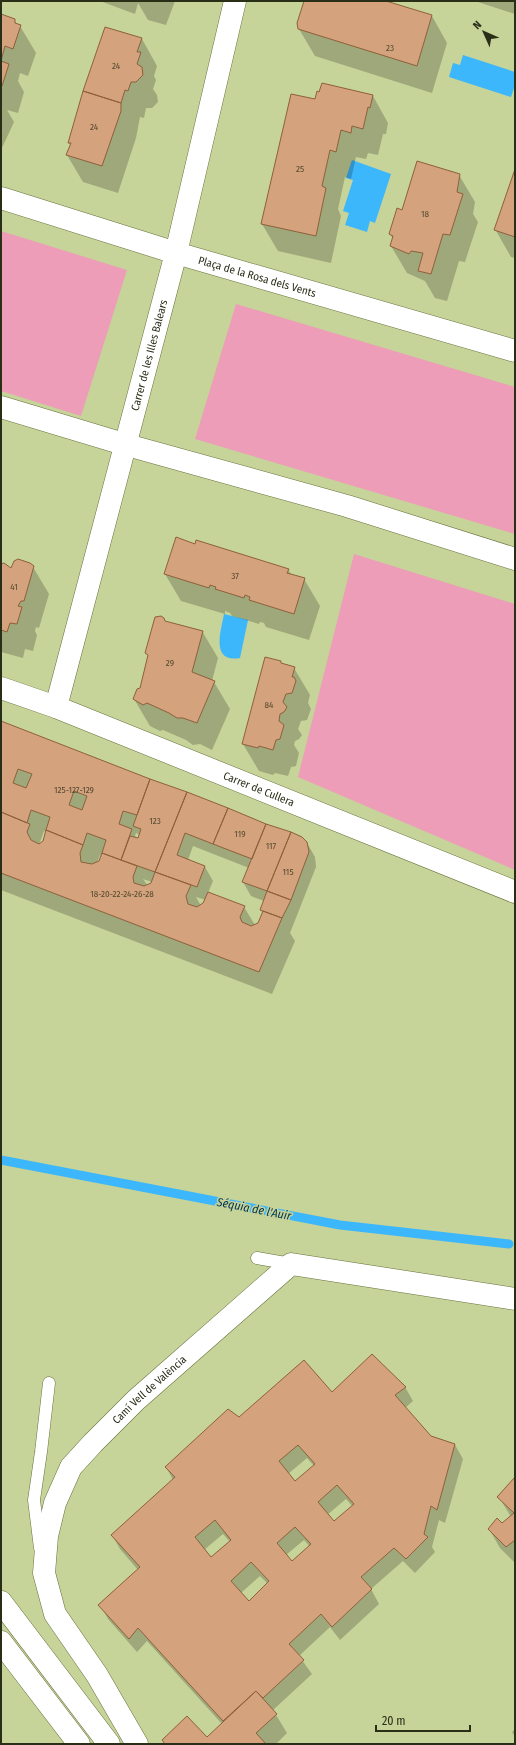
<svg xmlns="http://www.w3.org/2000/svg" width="516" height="1745" viewBox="0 0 516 1745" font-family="'Fira Sans Condensed',sans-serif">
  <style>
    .green { fill: #ed9db7 }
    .water { fill: #3db7fb }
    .shadow { fill: #0003; fill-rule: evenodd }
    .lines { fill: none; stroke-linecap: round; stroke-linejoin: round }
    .stream { stroke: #3db7fb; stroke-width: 9 }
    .building { fill: #d4a27c; stroke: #8e603c; fill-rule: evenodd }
    .lane-casing { stroke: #67723c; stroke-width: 13 }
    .street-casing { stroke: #67723c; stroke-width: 23 }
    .secondary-casing { stroke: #67723c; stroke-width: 23 }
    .lane { stroke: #fff; stroke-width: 12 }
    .street { stroke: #fff; stroke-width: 22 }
    .secondary { stroke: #fff; stroke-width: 22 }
    .labels { text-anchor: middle; stroke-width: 3; stroke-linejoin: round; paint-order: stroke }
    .number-label { font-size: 9px; fill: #544b30 }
    .street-label { font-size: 11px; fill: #292e17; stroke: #c6d399 }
    .water-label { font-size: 12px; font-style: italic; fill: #003550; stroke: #c6d399 }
  </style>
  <rect width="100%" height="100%" fill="#c6d399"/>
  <path class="green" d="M1,231L127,270L81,416L1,391Z
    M236,304L515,387V534L195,439Z
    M354,554L515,604V870L298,777Z"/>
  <path class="water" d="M463,55L515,72V85L511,97L449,77L453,63L460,65Z
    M352,160L391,174L375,223L370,221L367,232L345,225L349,213L343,211L353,180L346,178Z
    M224,614L248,620L240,658C210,663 221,631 224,614Z"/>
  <path class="shadow" d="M100,1H175L166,25L148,20L138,3L135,14Z
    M305,1H383L432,16L447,43L432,93L315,56L299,29Z
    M475,1H515V14Z
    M1,15L14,20L17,25L20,26L36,53L28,76L20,73L18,81L24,92L18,113L7,110L14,122L1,150Z
    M105,28L142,39L157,66L154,76L156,80L153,89L157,95L158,102L152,108H146L144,118L140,117L136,138L118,193L83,182L67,155L71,146L69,143Z
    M373,96L388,123L386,134H383L378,155L368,153L366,159L356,157L351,179L345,177L338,209L341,216L331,263L278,251L262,224L316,100Z
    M515,172V258L511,257L495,229Z
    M459,175L475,202L473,214L478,222L465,262L459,261L447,301L435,298L425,281L407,273L391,246L393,239L390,234L402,211Z
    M195,545L288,570L292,575L304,579L320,606L309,640L266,627L264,623L260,622L259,624L232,616L230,613L225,611V614L181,601L165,574Z
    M1,562L11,570L33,567L49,594L39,628L36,627L35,631L37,635L33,651L25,649L23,658L1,652Z
    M165,622L202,631L218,658L212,681L214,682L230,709L212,750L200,744L193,745L186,740L163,730L160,731L150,726L134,699L140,688L149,657L146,653Z
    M280,662L282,664L294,668L310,695L308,703L311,709L307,720L301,721L298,729L302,735L299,739L295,741L294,745L299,753L296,766L291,767L288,776L275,773L273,775L259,771L243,744Z
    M1,722L307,843L315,857L316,867L290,933L295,941L272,994L1,890ZM44,831L47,833L44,841L39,845ZM136,833L140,835L138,839L135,836ZM193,846L249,868L243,882L251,896L264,901L261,910L263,913L258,924L255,925L244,907L208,893L213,881L205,867L188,860ZM100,855L102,856L100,862L97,863ZM143,879L152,882V883L148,886ZM196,897L206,900L201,906Z
    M405,1387L413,1401L405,1408L430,1437L455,1445L463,1459L445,1523L439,1520L432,1547L435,1552L415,1573L403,1561L371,1589L379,1604L340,1640L330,1627L299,1656L312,1674L273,1710L287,1733L276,1744H165L207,1738L222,1724L147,1641L137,1652L108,1619L100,1605L138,1570L120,1549L112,1535L173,1480L166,1467L239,1418L332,1393ZM307,1458L314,1466L295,1482L288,1474ZM346,1499L353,1507L334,1523L327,1515ZM223,1534L230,1542L211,1558L204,1550ZM304,1540L310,1547L292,1562L286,1555ZM260,1576L268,1584L249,1602L241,1593Z
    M515,1479V1563L500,1548L489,1529L502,1525L511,1517L499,1497Z
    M515,1729V1737L512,1732Z"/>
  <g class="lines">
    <path class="stream" d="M1,1160L340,1225L509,1244"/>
  </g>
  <path class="building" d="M304,1H386L432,15L417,66L298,29L297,23Z
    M1,14L15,19V23L21,25L13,49L5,46L1,61Z
    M105,27L142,38L137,52H141L137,64L142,67L143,75L136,82H131L128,91L125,90L121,103L83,91Z
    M1,61L9,64L2,86H1Z
    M322,83L373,95L370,108L368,107L363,129L352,126L351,133L341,130L336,152L330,150L322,186L326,188L316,236L261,224L291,94L315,99L317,91L319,92Z
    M83,91L121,103V111L102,166L66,155L71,143H68Z
    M417,161L460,174L457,192L463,194L450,235L443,234L431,274L418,271L423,253L411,251L409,254L390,246L393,236L389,234L397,208L402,210Z
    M515,169V237L494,230Z
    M176,537L195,544L196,540L289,569L287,573L305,578L294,614L249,600L250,597L245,595L244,598L215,589L216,587L210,585L209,588L164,574Z
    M18,559L30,563L34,566L24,601H21L18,606L22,607L17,624L10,623L7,632L1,630V564L4,563L11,568L14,561Z
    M161,616L164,618L165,621L203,631L192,672L215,681L197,723L183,718H177L169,713L147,703L143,705L133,699L137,689L140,688L148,655L145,653L155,617Z
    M265,657L281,661V663L295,667L292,677H294L296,681L292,693L286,694L283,702L287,707L284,712L280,714L279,721L284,725L280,739L276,740L273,750L259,746L258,748L242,744Z
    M1,721L150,779L137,815L123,811L119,824L132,829L121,860L102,853L106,840L87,833L83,845L46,830L50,817L31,810L27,823L1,812ZM18,769L32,774L26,788L13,783ZM74,791L87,796L82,810L69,805Z
    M150,779L187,792L155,872L121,860L130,836L138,838L141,829L133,826Z
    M187,792L228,808L213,844L185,833L177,855L205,866L197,887L155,872Z
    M228,808L266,824L252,859L213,844Z
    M1,812L30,824L27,832L31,840L39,844L43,841L46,830L83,845L80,853L81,862L92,864L99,861L102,853L137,866L133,877L134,883L144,886L151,883L155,872L191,885L186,896L188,904L197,907L203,903L208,892L245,906L240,917L242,922L251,926L258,923L263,911L282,918L259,972L1,873Z
    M266,824L291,832L267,891L242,882Z
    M291,832L302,837L307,842L309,852L291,900L267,891Z
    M267,891L291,900L282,918L260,910Z
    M372,1354L406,1387L395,1395L431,1436L455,1444L437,1510L431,1506L424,1534L428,1537L406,1559L394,1548L361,1577L372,1589L332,1627L321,1614L289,1644L304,1660L263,1698L256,1691L223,1721L138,1628L129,1639L98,1605L140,1567L111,1535L175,1477L165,1467L228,1409L239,1417L304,1360L332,1392ZM298,1445L315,1464L295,1481L279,1461ZM337,1485L354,1504L334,1521L318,1502ZM215,1520L231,1540L211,1557L195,1537ZM295,1527L311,1544L292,1561L277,1543ZM251,1562L269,1581L249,1601L231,1581Z
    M515,1477V1540L506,1547L488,1529L497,1518L502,1523L514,1513L497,1497Z
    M256,1691L277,1714L256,1733L266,1744H165L162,1740L187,1716L207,1737Z"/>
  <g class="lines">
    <defs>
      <path id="lane" d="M257,1258L291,1264
        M40,1548L34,1500L41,1452L49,1383"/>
      <g id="street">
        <path id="s1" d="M1,198L176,253L515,351"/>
        <path d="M1,407L127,445L347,506L515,559"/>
        <path id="s2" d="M1,688L56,707L515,892"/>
        <path id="s3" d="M56,707L176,253L235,1"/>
        <path id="s4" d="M137,1744L97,1675L55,1614L44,1573L47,1536L55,1503L71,1467L93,1443L136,1400L291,1264L515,1299"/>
      </g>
      <path id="secondary" d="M1,1602L109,1744
        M1,1642L79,1744"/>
    </defs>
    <use href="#lane" class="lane-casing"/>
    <use href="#street" class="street-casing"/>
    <use href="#secondary" class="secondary-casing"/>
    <use href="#lane" class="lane"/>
    <use href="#street" class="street"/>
    <use href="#secondary" class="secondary"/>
  </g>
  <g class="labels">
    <g class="number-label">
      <text x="390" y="51">23</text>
      <text x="116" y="69">24</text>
      <text x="94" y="130">24</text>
      <text x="300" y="172">25</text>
      <text x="425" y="217">18</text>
      <text x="235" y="579">37</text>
      <text x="14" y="590">41</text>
      <text x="170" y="666">29</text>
      <text x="269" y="708">84</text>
      <text x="74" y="793">125-127-129</text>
      <text x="155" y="824">123</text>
      <text x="240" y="837">119</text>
      <text x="271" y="849">117</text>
      <text x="288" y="875">115</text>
      <text x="122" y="897">18-20-22-24-26-28</text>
    </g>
    <g class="street-label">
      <text dy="4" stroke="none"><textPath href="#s1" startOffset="268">Plaça de la Rosa dels Vents</textPath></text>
      <text dy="4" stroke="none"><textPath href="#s3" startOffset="364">Carrer de les Illes Balears</textPath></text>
      <text dy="4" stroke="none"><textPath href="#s2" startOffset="277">Carrer de Cullera</textPath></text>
      <text dy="4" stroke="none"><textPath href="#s4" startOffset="417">Camí Vell de València</textPath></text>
    </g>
    <g class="water-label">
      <text transform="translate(254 1209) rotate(11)" y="4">Séquia de l'Auir</text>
    </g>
  </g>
  <rect width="516" height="1745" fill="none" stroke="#292e17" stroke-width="4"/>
  <g transform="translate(484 32) rotate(315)" stroke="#c6d399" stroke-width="3" paint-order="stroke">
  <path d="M0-3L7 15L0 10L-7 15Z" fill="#292e17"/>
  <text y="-6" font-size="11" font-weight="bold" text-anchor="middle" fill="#292e17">N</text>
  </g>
  <path d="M376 1725v6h94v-6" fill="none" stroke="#292e17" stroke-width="2"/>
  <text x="382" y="1725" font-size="12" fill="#292e17" stroke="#c6d399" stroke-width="3" paint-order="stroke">20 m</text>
</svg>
